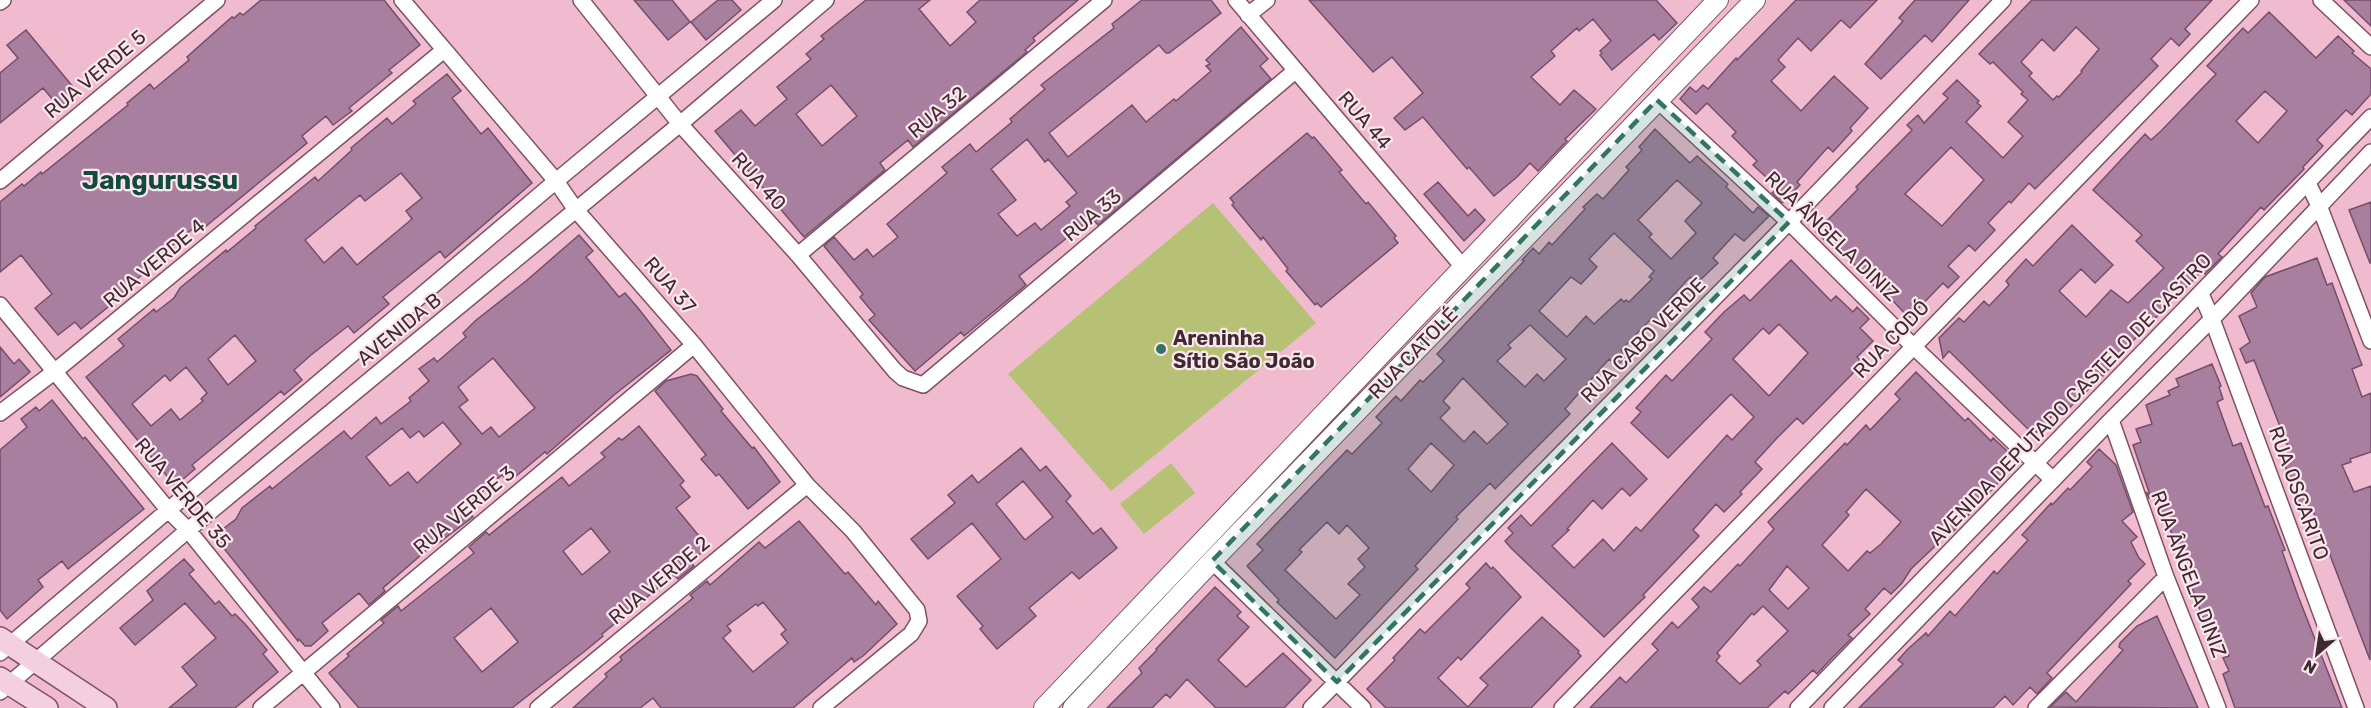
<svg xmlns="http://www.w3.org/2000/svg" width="2371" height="708" viewBox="0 0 2371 708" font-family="Rubik,sans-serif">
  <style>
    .green { fill: #b6c176 }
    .building { fill: #a87f9e; stroke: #744e6b; stroke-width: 1.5; fill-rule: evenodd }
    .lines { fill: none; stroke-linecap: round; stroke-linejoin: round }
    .minor-casing { stroke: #805163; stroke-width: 18 }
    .tertiary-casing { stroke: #805163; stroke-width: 22 }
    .secondary-casing { stroke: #805163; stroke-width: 24 }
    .minor { stroke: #fff; stroke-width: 15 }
    .tertiary { stroke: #fff; stroke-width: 20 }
    .secondary { stroke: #f4cfdf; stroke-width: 21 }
    .marked { fill: #337565; fill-opacity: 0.2; stroke: #337565; stroke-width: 4.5; stroke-dasharray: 12 8; stroke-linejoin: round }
    .poi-dot { fill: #337565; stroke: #fce6ed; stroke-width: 2 }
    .labels { text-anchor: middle; stroke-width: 4.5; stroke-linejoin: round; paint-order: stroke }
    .street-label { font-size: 20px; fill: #3f2a32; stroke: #fce6ed }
    .poi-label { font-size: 20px; font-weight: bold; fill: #3f2a32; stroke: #fce6ed; text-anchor: start }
    .district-label { font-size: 26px; font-weight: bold; fill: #134a3e; stroke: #fce6ed }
  </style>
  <rect width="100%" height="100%" fill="#f0bbce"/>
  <path class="green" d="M1213,203L1316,323L1111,491L1008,374Z
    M1171,463L1195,493L1144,534L1120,504Z"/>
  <path class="building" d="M261,0H384L420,45L389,70L392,73L349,108L352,111L333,125L326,116L302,136L307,143L205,227L201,222L166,251L169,254L133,282L135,285L81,329L75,322L58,335L35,308L52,294L21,255L0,272V202L22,184L24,186L41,172L42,174L128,105L127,103L150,84L154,89L189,60L187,57L232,17L234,18L240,13L243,15Z
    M634,0H672L690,22L668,40Z
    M718,0H732L741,10L706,40L691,22Z
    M866,0H930L919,9L950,46L976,22L967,12L980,0H1078L1033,38L1035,41L1025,50L1027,52L913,147L908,140L880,163L885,170L804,237L715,131L741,110L755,126L787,99L777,87L811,59L806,54L824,39L821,36ZM831,85L857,116L822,146L796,114Z
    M1142,0H1211L1221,13L1169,53H1166L1159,45L1049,133L1068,157L1132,105L1146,122L1174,99L1176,101L1211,71L1206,66L1210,64L1206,60L1241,27L1268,59L1260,66L1271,79L1098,225L1092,218L1019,276L1026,285L964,336L961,332L915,371L869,320L875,315L860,297L863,294L824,246L834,237L854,260L867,249L873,257L898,237L887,224L947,173L942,167L970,144L976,152L1012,122L1010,119L1045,89L1041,85L1114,28L1112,24ZM1027,139L1045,162L1048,159L1077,193L1066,202L1070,206L1041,230L1035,223L1017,236L998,214L1016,200L991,169Z
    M1309,0H1656L1677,23L1659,40L1654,34L1612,70L1600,55L1602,53L1600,51L1611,41L1593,19L1579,31L1577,28L1551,51L1555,56L1531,77L1560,105L1574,90L1596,109L1565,139L1567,141L1538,171L1530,163L1517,177L1494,196L1469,167L1467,169L1423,117L1405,130L1394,118L1423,93L1392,57L1373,72Z
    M1796,0H1877L1850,28L1841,20L1811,51L1798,38L1778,60L1785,67L1771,81L1801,111L1834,76L1868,108L1850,128L1852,131L1833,152L1828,147L1797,182L1800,185L1782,203L1772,193L1778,188L1753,165L1757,161L1732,136L1736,132L1707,103L1696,114L1680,99L1690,87L1696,92L1703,85L1708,89L1736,58L1737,60Z
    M1915,0H1969L1932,42L1925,35L1881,79L1865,64L1903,21L1899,18Z
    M2032,0H2212L2185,29L2190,34L2179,46L2171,38L2151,59L2158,66L2035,189L2029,183L2011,203L2009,201L1988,223L1995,230L1975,251L1969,245L1948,266L1959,277L1948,288L1943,283L1909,318L1882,289L1880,291L1871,283L1837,245L1834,249L1816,232L1858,189L1856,187L1912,130L1907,125L1918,115L1924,123L1948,98L1943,94L1957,80L1979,101L1977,103L1981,106L1966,122L2003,158L2023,136L2008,122L2028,100L2021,94L2023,92L1993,62L1990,64L1979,54ZM2076,27L2099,49L2081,71L2082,72L2059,97L2057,96L2053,100L2029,76L2032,73L2021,62L2042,39L2054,51ZM1951,147L1984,180L1942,226L1905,194Z
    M2344,0H2371V26Z
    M2269,12L2316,58L2338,36L2354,51L2352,53L2371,69V94L2352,115L2346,110L2317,140L2323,146L2303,167L2304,169L2264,210L2261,207L2218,254L2222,257L2205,274L2202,271L2113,361L2114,363L2103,376L2101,374L2086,392L2085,391L2062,416L2057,411L2034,435L1949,351L1943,358L1939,338L1959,318L1964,322L1984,301L1989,306L2009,285L2006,281L2026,259L2033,266L2072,225L2113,265L2095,283L2081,269L2059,291L2086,317L2111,290L2128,303L2164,268L2136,241L2142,235L2093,190L2145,134L2151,140L2161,131L2216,74L2207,66L2243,28L2248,33ZM2265,91L2287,111L2258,143L2236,121Z
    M26,30L78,93L60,108L43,88L0,123V73L18,58L7,45Z
    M447,74L461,91L452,98L481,134L488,128L532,183L445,258L440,251L383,297L389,304L354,333L348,326L311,355L294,370L302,380L284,395L281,391L192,465L195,469L175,486L86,377L124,346L118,339L154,309L156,312L174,298L180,288L226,250L227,252L256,228L255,226L315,177L318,181L352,150L351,148L387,118L392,124L416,104L413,101ZM401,173L422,198L406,211L412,219L357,265L342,247L324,263L305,240L360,195L365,201ZM235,335L256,361L228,385L208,359ZM186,367L207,393L201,399L203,401L180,420L171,409L151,426L132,404L165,375L170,381Z
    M1655,129L1690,163L1697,156L1728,184L1726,187L1753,213L1758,207L1769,216L1744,241L1735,234L1713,258L1718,263L1697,283L1690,277L1669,300L1675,306L1657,325L1651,319L1621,350L1627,356L1617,366L1609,359L1565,409L1570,414L1495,489L1490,483L1456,517L1458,519L1415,566L1418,569L1335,658L1277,602L1279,600L1247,566L1263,550L1257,544L1347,450L1352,454L1382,423L1376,417L1396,396L1401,401L1420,380L1423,382L1444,361L1437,354L1524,261L1522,260L1533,248L1539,254L1549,242L1552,245L1585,209L1583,207L1597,194L1603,199L1629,170L1626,167L1642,150L1639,147ZM1677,180L1702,203L1685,221L1696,233L1671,259L1649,237L1652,234L1638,220ZM1614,233L1654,271L1649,277L1652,279L1629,302L1626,300L1624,302L1621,299L1594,324L1586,316L1567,337L1539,311L1571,277L1581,284L1597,267L1589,259ZM1530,325L1566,359L1544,381L1537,374L1525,387L1497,361L1511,348L1508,345ZM1463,378L1508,424L1487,444L1474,431L1464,442L1440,418L1450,408L1443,401ZM1431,443L1454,465L1431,492L1408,469ZM1327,522L1339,534L1347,525L1369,548L1358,559L1365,567L1348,584L1360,595L1336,619L1285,570L1302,552L1299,550Z
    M1307,133L1312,138L1314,137L1326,151L1342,170L1339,172L1366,204L1368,202L1396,236L1394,238L1398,243L1321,307L1317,303L1315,305L1286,271L1288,269L1263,237L1261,240L1232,205L1234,203L1230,198Z
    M1438,182L1468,216L1475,209L1485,220L1464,241L1424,194Z
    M2371,202V263H2370L2349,210Z
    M579,235L593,251L586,257L619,297L625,293L638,308L671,350L614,395L547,454L545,452L509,482L502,475L464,507L473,517L437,544L436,542L383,588L385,591L369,605L359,593L322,623L328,631L311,646H305L299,639L298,641L214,536L236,519L242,508L270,486L272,489L344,431L351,439L376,417L381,424L411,401L409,398L429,381L419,369L434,358L437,362L466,337L463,333L475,321L526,281ZM493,358L535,408L499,437L491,427L482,434L459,407L468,400L458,387ZM443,422L461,444L417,483L408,472L390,486L366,457L402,428L410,438L419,431L424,437Z
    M2317,258L2327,285L2332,283L2362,365L2352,369L2362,397L2371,393V452L2350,459L2351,462L2342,465L2354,492L2371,486L2370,660L2312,508L2302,512L2282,457L2284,456L2281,449L2288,447L2254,360L2246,363L2240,349L2250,342L2239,316L2257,307L2251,293L2265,277Z
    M1791,260L1831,301L1836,296L1853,312L1857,307L1869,319L1860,328L1873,341L1857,357L1863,363L1803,424L1797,418L1776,439L1755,462L1762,469L1740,492L1742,494L1724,512L1716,504L1693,530L1699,536L1643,595L1645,597L1604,637L1511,548L1505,541L1513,533L1508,528L1521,515L1531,526L1612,443L1647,479L1630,496L1622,488L1602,509L1593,500L1567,529L1569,530L1552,546L1574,568L1603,539L1614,551L1636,527L1641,531L1727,435L1732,440L1754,417L1731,394L1668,458L1631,423L1641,412L1636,408L1666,375L1672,381L1712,339L1705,332L1724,312L1744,295L1750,301ZM1779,324L1808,353L1769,396L1733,359L1763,328L1769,334Z
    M0,347L14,364L19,359L30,372L0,397Z
    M2212,364L2221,386L2219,387L2223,399L2217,402L2233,446L2241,443L2265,507L2268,506L2285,550L2282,551L2298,596L2342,708H2235L2223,674L2229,671L2223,658L2229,656L2216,626L2207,629L2183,563L2178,554L2168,522L2164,523L2153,494L2149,498L2146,492L2150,495L2133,445L2141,442L2136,429L2152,424L2146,405L2170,395L2168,391L2179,386L2176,379Z
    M1916,372L1965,421L1968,418L1991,441L1993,438L2018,461L1951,534L1950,532L1911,569L1902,583L1891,594L1884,588L1865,609L1870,614L1848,635L1852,638L1831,659L1817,674L1813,670L1788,694L1785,691L1767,708H1590L1620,677L1626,683L1658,650L1652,644L1672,622L1678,628L1699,607L1692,599L1704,587L1711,592L1738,564L1740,566L1774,529L1768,522L1845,443L1847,445L1866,425L1870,430L1900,399L1895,394ZM1866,489L1901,522L1881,544L1870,553L1867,551L1848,571L1822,545L1849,515L1846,512ZM1787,566L1809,588L1788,609L1769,590ZM1763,606L1788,631L1757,661L1761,665L1740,684L1716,661L1720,656L1717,653L1752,613L1754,615Z
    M691,374L697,376L723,409L721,411L752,448L754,447L780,482L748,509L719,474L716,476L701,459L706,455L655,391L666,381Z
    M52,400L83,439L85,437L144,509L68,569L62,561L38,580L43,587L7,619L0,610V450L27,427L21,419L36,407L39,411Z
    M639,426L684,481L680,485L690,497L676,508L708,547L691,562L694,566L678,579L674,575L602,634L603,636L585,651L512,708H359L329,673L349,656L347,654L384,623L381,620L398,606L401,611L474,553L469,547L486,532L489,535L562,477L569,486L605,457L601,453L619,438L622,440ZM591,528L610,552L582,575L563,551ZM491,608L518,642L482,672L454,638Z
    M1021,448L1040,471L1046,466L1071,496L1066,501L1093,534L1101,528L1117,548L1079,579L1072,572L1029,608L1036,616L997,649L980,629L983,626L957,596L1001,559L972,523L928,559L911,539L955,503L948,495L972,475L978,483ZM1023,481L1053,517L1025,540L996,504Z
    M2099,449L2116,465L2133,512L2122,521L2137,537L2131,542L2139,558L2145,564L2128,581L2131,584L2047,673L2052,678L2037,694L2030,687L2013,705L2005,696L1993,708H1859L1903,664L1898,660L1908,649L1926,633L1928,636L1950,611L1955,616L1994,571L1997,574L2028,540L2022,535L2051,503L2052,505L2068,488L2070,490L2092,467L2087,462Z
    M799,521L845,574L848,572L876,605L878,601L897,624L863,656L854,662L852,658L793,708H661L653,698L640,708H573L607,677L605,674L622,660L620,657L693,598L690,595L707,581L710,585L759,542L765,548ZM763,602L786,630L781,634L788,643L753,672L723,638L731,631L727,626L756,604L758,606Z
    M184,559L194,570L189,574L215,604L219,601L232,616L235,614L245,624L267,650L263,654L278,672L235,708H169L197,685L182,667L216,638L185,603L135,645L120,628L153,600L147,591Z
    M1486,563L1491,569L1493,567L1521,597L1461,660L1458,657L1438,678L1468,707L1488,685L1480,678L1542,617L1579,651L1578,653L1581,656L1531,708H1386L1367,689L1395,660L1393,658L1420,629L1425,633L1470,588L1466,584Z
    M1215,587L1241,612L1237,616L1249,627L1218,660L1246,687L1283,653L1311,680L1284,708H1216L1187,679L1170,698L1166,694L1152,708H1107L1142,673L1139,668L1157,650L1156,649Z
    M2157,616L2198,708L2050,707L2066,692L2076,702L2123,650L2119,647L2120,643L2137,626Z"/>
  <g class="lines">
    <defs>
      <path id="minor" d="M402,0L556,181L576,210L694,345L807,485L853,531L917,610L919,621L911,634L821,708
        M581,0L680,124L798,255L895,371L903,378L923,385L1295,71
        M1236,0L1463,267
        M2321,0L2371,47
        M0,2L3,0
        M1248,15L1267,0
        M1657,100L1789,222L1913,346L2053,480
        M0,181L217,0
        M2308,183L2320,208L2371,341
        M798,255L1104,0
        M2201,294L2212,319L2356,708
        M0,305L169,511L188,530L332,708
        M0,413L54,372L444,50
        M2111,420L2166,577L2218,708
        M1212,561L1363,708
        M0,653L556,181L774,0
        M0,692L188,530L680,124L826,0
        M261,708L694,345
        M538,708L807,485
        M1311,708L1789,222L2003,0
        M1562,708L2251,0
        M1798,708L2371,117
        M1832,708L2111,420L2212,319L2371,152
        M2036,708L2166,577"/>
      <path id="tertiary" d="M1044,708L1718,0
        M1073,708L1212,561L1755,0"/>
      <path id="secondary" d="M0,638L106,708
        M0,678L47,708"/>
    </defs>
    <use href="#minor" class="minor-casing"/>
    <use href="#tertiary" class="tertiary-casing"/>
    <use href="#secondary" class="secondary-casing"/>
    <use href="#minor" class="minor"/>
    <use href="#tertiary" class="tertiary"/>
    <use href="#secondary" class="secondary"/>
  </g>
  <path class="marked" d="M1657,100L1789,222L1337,682L1212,561Z"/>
  <circle class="poi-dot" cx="1161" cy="349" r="6"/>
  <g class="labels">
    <g class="street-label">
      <text transform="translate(95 74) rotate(-40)" y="7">RUA VERDE 5</text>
      <text transform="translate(937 112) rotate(-40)" y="7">RUA 32</text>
      <text transform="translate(1365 120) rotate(49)" y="7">RUA 44</text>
      <text transform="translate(759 181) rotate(48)" y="7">RUA 40</text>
      <text transform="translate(1092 215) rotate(-40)" y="7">RUA 33</text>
      <text transform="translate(1832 236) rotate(44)" y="7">RUA ÂNGELA DINIZ</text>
      <text transform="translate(154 263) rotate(-40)" y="7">RUA VERDE 4</text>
      <text transform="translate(670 285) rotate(49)" y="7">RUA 37</text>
      <text transform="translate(399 329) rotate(-39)" y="7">AVENIDA B</text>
      <text transform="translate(1891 339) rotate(-46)" y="7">RUA CODÓ</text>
      <text transform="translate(1643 340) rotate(-45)" y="7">RUA CABO VERDE</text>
      <text transform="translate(1413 353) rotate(-46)" y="7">RUA CATOLÉ</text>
      <text transform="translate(2070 399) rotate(-46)" y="7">AVENIDA DEPUTADO CASTELO DE CASTRO</text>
      <text transform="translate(183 493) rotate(50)" y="7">RUA VERDE 35</text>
      <text transform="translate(2299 493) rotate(70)" y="7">RUA OSCARITO</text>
      <text transform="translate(464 510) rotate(-40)" y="7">RUA VERDE 3</text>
      <text transform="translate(2189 574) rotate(69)" y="7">RUA ÂNGELA DINIZ</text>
      <text transform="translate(659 580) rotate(-40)" y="7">RUA VERDE 2</text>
    </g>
    <g class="poi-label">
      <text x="1173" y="345">Areninha<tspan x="1173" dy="23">Sítio São João</tspan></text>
    </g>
    <g class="district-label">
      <text x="160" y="189">Jangurussu</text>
    </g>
  </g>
  <g transform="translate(2317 654) rotate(209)" stroke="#fce6ed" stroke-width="4.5" paint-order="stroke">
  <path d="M0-4.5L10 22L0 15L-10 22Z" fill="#3f2a32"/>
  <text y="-9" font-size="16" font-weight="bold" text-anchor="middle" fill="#3f2a32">N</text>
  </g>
</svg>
